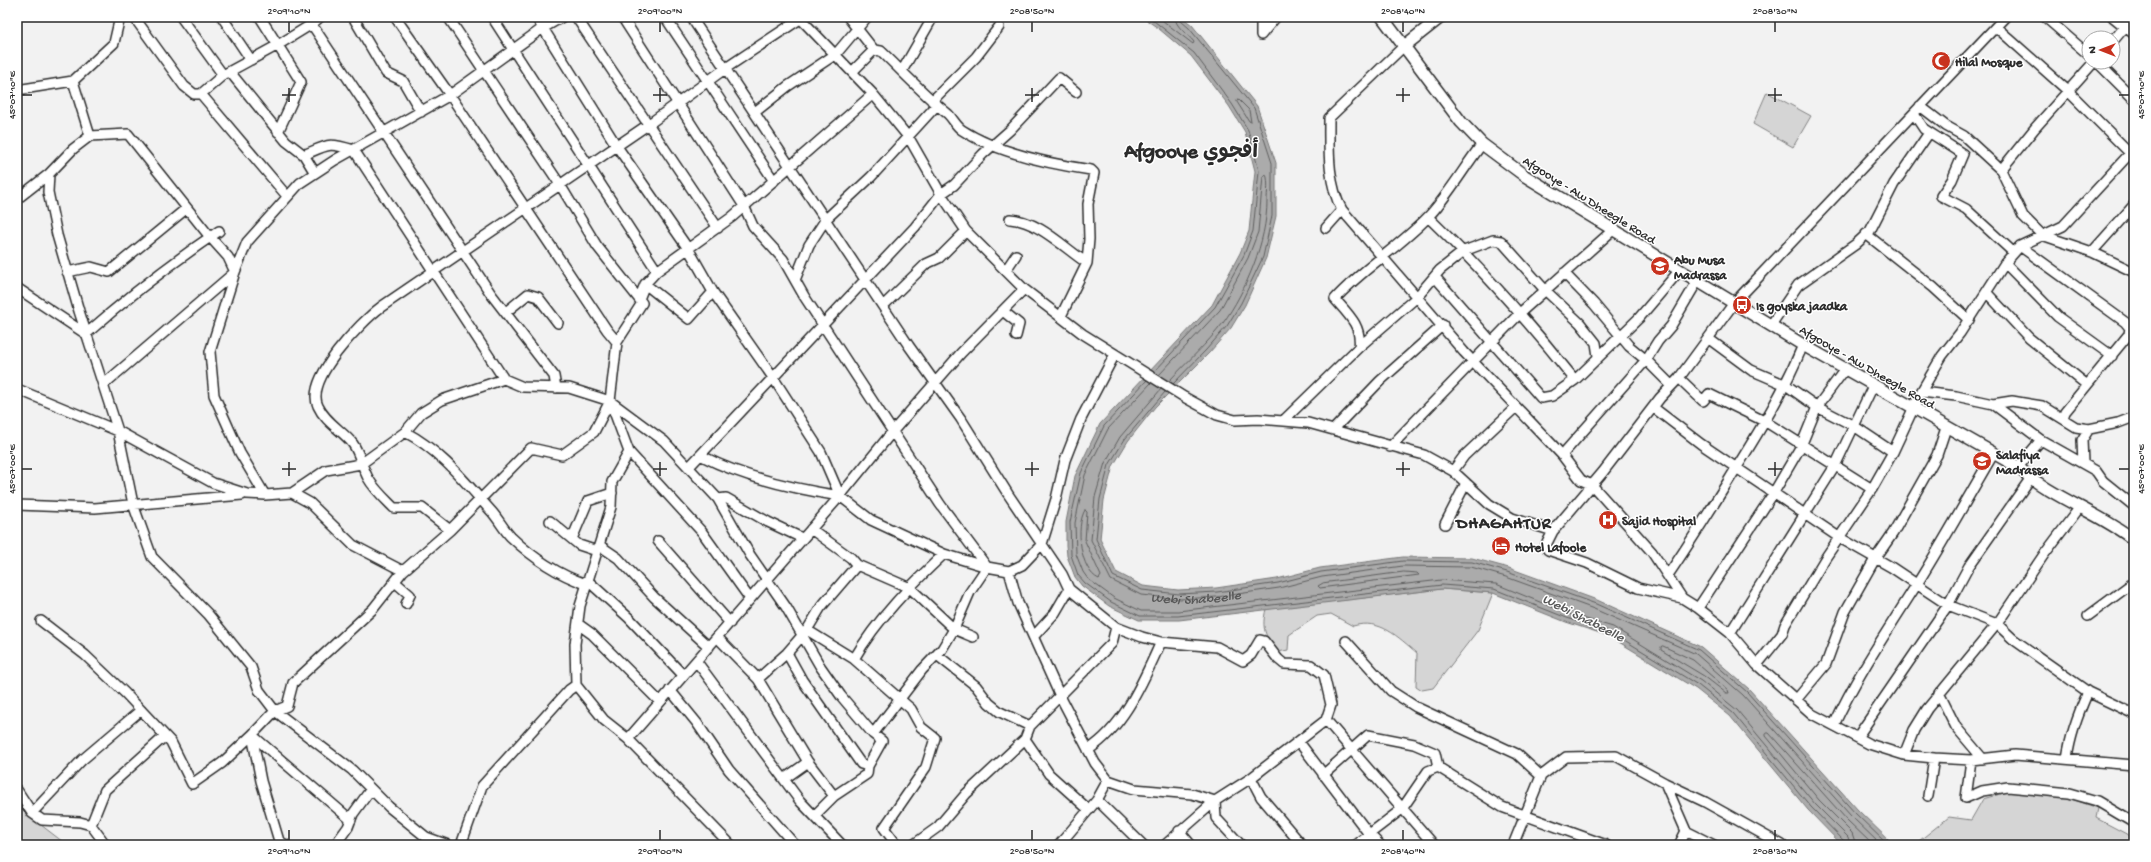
<svg xmlns="http://www.w3.org/2000/svg" width="2151" height="862" viewBox="0 0 2151 862" font-family="'Gochi Hand','Playpen Sans Arabic',sans-serif">
  <style>
    .green { fill: #d5d5d5; stroke: #808080 }
    .water { fill: #ababab; stroke: #787878 }
    .lines { fill: none; stroke-linecap: round; stroke-linejoin: round }
    .shore { stroke: #5e5e5e; stroke-width: 1 }
    .minor-casing { stroke: #2b2b2b; stroke-width: 12 }
    .major-casing { stroke: #2b2b2b; stroke-width: 14 }
    .minor { stroke: #fff; stroke-width: 9 }
    .major { stroke: #fff; stroke-width: 11 }
    .ticks { fill: none; stroke: #2b2b2b; stroke-width: 1.5 }
    .labels { text-anchor: middle; stroke-width: 3; stroke-linejoin: round; paint-order: stroke }
    .poi-label { font-size: 13px; font-weight: bold; fill: #2b2b2b; stroke: #fff; text-anchor: start }
    .street-label { font-size: 13px; fill: #2b2b2b; stroke: #fff }
    .water-label { font-size: 14px; font-style: italic; fill: #585858; stroke: #fff }
    .district-label { font-size: 17px; font-weight: bold; letter-spacing: 1px; fill: #2b2b2b; stroke: #fff }
    .town-label { font-size: 21px; font-weight: bold; fill: #2b2b2b; stroke: #fff }
    .neatline { fill: none; stroke: #2b2b2b; stroke-width: 1.5 }
    .ticks-label { font-size: 10px; text-anchor: middle; fill: #2b2b2b }
  </style>
  <rect width="100%" height="100%" fill="#f2f2f2"/>
  <filter id="ink" filterUnits="userSpaceOnUse"><feTurbulence type="fractalNoise" baseFrequency=".025" numOctaves="2"/><feDisplacementMap in="SourceGraphic" scale="8" xChannelSelector="R" yChannelSelector="G"/><feConvolveMatrix kernelMatrix="1 2 1 2 8 2 1 2 1" color-interpolation-filters="sRGB"/></filter>
  <g filter="url(#ink)">
    <path class="green" d="M1767,92L1811,116L1793,147L1753,124Z
      M1442,589L1493,593L1478,630L1433,688L1422,690L1416,686L1417,653C1398,637 1380,618 1353,626L1331,614L1317,616L1289,635L1288,650L1278,652C1265,636 1261,629 1266,609Z
      M2007,792L2066,797L2098,808L2096,818L2134,838V845H1914L1949,817L1971,820L1983,799Z
      M17,804L28,815L67,845H17Z"/>
    <path class="water" d="M1142,17H1182L1192,25L1257,106L1276,163V216L1266,258L1245,305L1231,328L1209,353L1155,407L1128,441L1113,466L1104,500L1100,539L1116,572L1143,586L1178,590L1216,588L1277,579L1320,568L1403,557L1472,558L1509,568L1597,600L1701,647L1749,689L1858,810L1894,845H1842L1808,810L1730,716L1696,689L1609,636L1566,622L1493,593L1442,589L1179,620H1139L1109,606L1082,586L1075,577L1067,556L1066,545V522L1075,476L1100,424L1212,305L1240,253L1249,231L1255,171L1245,132L1229,106L1191,56L1158,28Z"/>
    <g class="lines">
      <g class="shore">
        <path d="M1149,17L1194,53L1232,104L1248,130L1259,171L1253,231L1244,255L1215,307L1154,372"/>
        <path d="M1158,17L1193,44L1194,42C1188,34 1175,27 1175,17"/>
        <path d="M1238,99L1249,110L1251,122L1249,121L1237,102Z"/>
        <path d="M1159,375L1220,310L1248,258L1258,232L1263,176L1266,174C1269,182 1267,193 1267,201C1267,241 1246,291 1223,323C1207,344 1187,362 1169,381"/>
        <path d="M1147,380L1104,426L1081,473L1070,522L1071,555L1078,575L1085,583L1111,602L1140,616H1178L1442,585L1494,589L1567,618L1611,632L1698,685L1733,713L1811,807L1844,841L1845,845"/>
        <path d="M1151,383L1108,429L1085,475L1075,523L1076,554L1083,572L1088,579L1114,598L1141,611H1178L1441,580L1496,584L1569,614L1613,627L1701,681L1737,710L1815,804L1848,837L1850,845"/>
        <path d="M1173,384L1206,350L1227,326L1241,303L1263,257L1272,216V163L1254,108L1189,28L1181,21L1180,17"/>
        <path id="s1" d="M1161,389L1120,437L1105,463L1095,497L1091,540L1111,580L1141,595L1179,599L1217,597L1279,588L1322,577L1403,566L1471,567L1506,577L1594,609L1696,654L1743,695L1851,816L1881,845"/>
        <path d="M1165,392L1125,439L1109,465L1100,499L1096,539L1113,576L1142,590L1179,594L1217,592L1278,583L1321,572L1403,561L1472,562L1507,572L1596,604L1699,650L1747,692L1855,813L1888,845"/>
        <path d="M1085,510L1087,512L1085,541L1101,576L1099,579C1080,571 1075,526 1085,510Z"/>
        <path d="M1404,572L1417,573L1419,575L1320,588L1318,586L1323,583Z"/>
        <path d="M1663,646L1693,660L1728,690L1729,693H1726L1704,676L1661,650V647Z"/>
        <path d="M1856,845L1852,833L1819,800L1766,736V733H1769L1847,820L1873,845"/>
      </g>
      <defs>
        <path id="minor" d="M134,17L184,86L194,94H201L223,75L278,45L312,24L320,17
          M181,17L223,75
          M222,17L251,60
          M260,17L301,82L278,132
          M307,17L491,294L554,376L556,388
          M353,17L386,73L403,81L421,112
          M395,17L450,95L607,330L617,342
          M448,17L559,183L597,246L639,299
          M492,17L657,271
          M536,17L616,145L689,250L713,292L774,379L821,452L840,496L871,520L944,554L987,567L1009,571L1022,565L1042,544L1056,499L1065,460L1081,419L1115,354
          M576,17L718,228
          M665,17L774,181
          M691,17L909,346L961,419L1008,494L1062,574L1069,589L1116,627L1142,637L1161,642L1217,647L1243,661L1251,655L1260,640L1264,641L1278,659L1284,664L1311,665L1324,675L1331,705L1326,720L1251,778L1215,801L1165,845
          M799,17L873,94L909,138L941,194L966,231L1024,289L1083,334L1184,397L1217,415L1235,420L1258,419L1308,423L1424,455L1453,471L1489,504L1512,518L1553,531
          M848,17L874,50
          M1261,17V35
          M2005,17L1734,303L1679,378L1660,398L1603,472L1553,531L1546,545L1548,550L1587,563L1638,588L1682,598L1698,608L1730,633L1757,665L1812,714L1869,744L1904,755L1934,758L1971,760L2015,755L2134,765
          M2045,17L2089,55
          M2113,17L2134,34
          M1996,27L2068,91L2130,153
          M1261,35L1276,17
          M2113,41L2133,17
          M1403,47L1329,118C1329,147 1327,183 1342,210L1464,352L1562,455L1581,480L1592,485L1652,552L1682,598
          M2097,62L2134,99
          M902,71L933,17
          M230,72L286,141L304,155L315,173
          M852,72L874,50L881,51C903,72 924,95 948,114C953,119 956,126 962,130C996,152 1051,164 1091,170L1094,173L1088,204L1089,239L1087,263L1061,316
          M73,81L90,136L73,149L49,174L48,192L57,235L79,311L118,431L133,504L152,557L208,614L251,667L259,690L275,711L352,770L389,807L426,837L448,845
          M17,90L73,81L114,43L120,17
          M201,94L287,196
          M932,101L976,57L999,27
          M1920,106L1946,126L1964,136L2001,170L2023,216L2042,235L2092,252L2134,272
          M755,112L788,86L836,54L867,17
          M1914,114L1924,129L1963,154L1952,180L1941,196L1966,209L2014,253
          M90,136L128,134L210,237L228,257L235,272L103,385
          M304,155C329,144 328,142 354,150L504,379
          M2001,170L2035,128L2094,62
          M17,199L49,174
          M1428,217C1481,268 1529,322 1575,380
          M1010,219C1039,221 1063,247 1087,263
          M1326,228L1342,210
          M1866,234L1933,287L1969,320
          M2020,246L2125,322L2130,328L2129,334L2065,412L2063,418
          M2092,252L2134,205
          M2005,263L2058,317L2112,356
          M1006,270L1016,255
          M67,272L91,267L109,272L187,208
          M1564,273L1594,304L1629,346L1646,360L1671,385
          M1435,277L1541,398L1552,396L1575,380L1639,318L1680,270
          M795,280L809,245L826,219L871,177L936,106
          M645,284L689,319L713,292
          M17,288L86,334C128,297 173,262 219,231
          M1987,293L2029,338L2087,385
          M883,306L926,264L939,258L966,231
          M1003,311L1019,324L1016,336
          M506,312L528,294L538,297L558,323
          M1771,325L1798,285L1856,244L1870,231L1894,184L1929,133
          M1709,339L1751,370L1786,385L1817,407L1854,426L1893,452
          M1359,347C1362,326 1348,314 1335,299C1362,269 1398,248 1427,218C1446,199 1465,166 1482,144
          M1679,378L1703,401L1709,394L1766,422L1872,489
          M17,389L118,431L213,483L247,494L265,495L292,493L326,470L361,464L405,432L421,413L442,400L504,379L523,387L569,388L610,401L664,441L718,499L750,555L786,607L820,666L841,696L873,734L922,670L942,649L954,629L970,592L987,567L940,504L804,296L783,259L753,226L744,206L622,17
          M1921,392L1956,396L1993,404L2012,401L2042,406L2076,427L2089,429
          M610,401L629,452L612,482L611,507L580,606L575,644L576,685L604,720L628,739L731,845
          M1993,404L2041,440
          M1654,408L1701,444L1840,538L1891,567L1948,605L1997,624L2013,639L2088,692L2134,714
          M1284,420L1359,347L1417,297L1440,270L1464,251L1493,240L1501,241L1545,290L1580,323L1596,343L1598,356
          M1333,430L1380,381L1443,325
          M405,432C440,450 466,483 492,512C499,520 504,530 511,537C533,558 557,574 586,584
          M1390,447L1521,312L1613,230
          M629,452L702,532L750,599
          M1562,455L1646,360L1658,341L1671,326L1698,280
          M702,456C742,477 795,489 840,496
          M2083,463L2082,440L2089,429L2118,423L2134,417
          M689,467L915,227L941,194L954,185L983,154L1010,130L1059,78L1076,92
          M2018,467L2041,440L2096,471L2103,481L2134,506
          M1453,471L1464,456L1516,407
          M292,493L310,503L353,545L403,571
          M265,495L240,453L214,395L210,352L235,272L247,242L300,183L335,160L450,95L543,28L562,17
          M718,499L726,498L768,522L802,538
          M17,505L95,508L242,495
          M550,521L579,545L597,551
          M1445,524L1466,483
          M811,529L851,558L857,565L910,588L954,629L973,637
          M450,530L422,508H394C385,499 374,489 368,478C362,467 360,454 353,444C343,431 325,422 318,406C305,379 361,322 381,307L649,124L726,68L803,17
          M572,539L588,501L612,493
          M658,541L730,623
          M599,545L618,558L654,597L709,647
          M1009,571L1018,603L1060,696L1095,763L1108,780L1134,789L1192,794L1215,801L1216,818L1241,845
          M1668,575C1692,540 1714,504 1737,467C1763,425 1784,391 1803,345
          M587,580L629,618L683,675
          M395,582L410,595L406,604
          M1698,608L1773,494L1801,446L1817,407L1846,368
          M2088,616L2134,582
          M41,621L85,655L125,693L171,742L192,784L222,763L252,735L351,820
          M578,624L592,634L660,702
          M807,630L854,659L911,709L921,727L935,738L926,767L884,828L897,845
          M1730,633L1835,466L1873,386
          M1034,636L1055,613L1069,589
          M717,637L758,679L808,762L834,796
          M1346,641L1391,691L1416,707L1517,754L1541,776
          M787,653L802,680L861,764L868,766L882,741L873,734
          M937,655L976,686L989,703L1000,712L1030,726
          M854,659C877,619 911,585 944,554
          M697,662L800,801L842,845
          M1757,665L1782,634L1785,625L1826,557L1872,489L1893,452L1921,392L1942,356L1960,333L2005,263L2020,246L2063,226L2134,149
          M758,679L787,653L807,630L821,607L857,565
          M670,690L697,723L729,770L795,845
          M1939,693L1956,727L1983,759
          M1796,700L1826,664L1845,612L1875,559L1893,533L1937,455L1946,428
          M1326,720L1434,845
          M1834,725C1857,675 1888,630 1917,584C1944,541 1968,497 1994,453
          M1858,736L1948,605L1969,566L2030,479
          M628,739L840,496L893,431L961,353L1024,289
          M1025,739L1049,774L1089,810
          M1299,742L1369,834L1380,845
          M1088,750C1125,726 1143,681 1161,642
          M1904,755L1914,730L1927,709L1997,624L2043,556L2080,507
          M2067,759C2070,736 2078,714 2088,692
          M1971,760L1966,798L1982,791L2008,787L2069,793L2097,801L2134,823
          M1323,775L1368,735L1414,744L1435,753L1438,767
          M1251,778L1261,797L1302,845
          M784,779L808,762
          M1665,783L1705,802L1782,845
          M17,790L32,813L42,820L80,822L91,825L106,845
          M1928,796L1934,758
          M1097,800L1143,845
          M32,813L82,760L141,710
          M815,815L834,796L867,774L868,766
          M91,825L105,790L165,736
          M1179,831L1191,845
          M286,845L279,841L261,781L252,735L275,711L287,706L293,683L373,609L403,571L450,530L531,448L562,455L594,432L610,401L617,342L642,303L639,299L645,284L657,271L732,217L873,94
          M335,845L348,827L353,814L371,789
          M461,845L482,786L569,690L576,685
          M913,845L938,827L966,794L1025,739L1030,726L1112,643L1116,627
          M1059,845L1097,800L1108,780
          M1355,845L1402,809L1428,771L1438,767L1502,807L1606,845
          M1513,845L1541,776L1566,757L1616,756L1665,783L1686,831L1714,845
          M1679,845L1686,831"/>
        <path id="major" d="M1382,17L1461,122L1482,144L1525,176L1803,345L2018,467C2051,498 2099,512 2134,540
          M1403,47L1441,17"/>
      </defs>
      <use href="#minor" class="minor-casing"/>
      <use href="#major" class="major-casing"/>
      <use href="#minor" class="minor"/>
      <use href="#major" class="major"/>
    </g>
  </g>
  <path class="ticks" d="M289,22V32M660,22V32M1032,22V32M1403,22V32M1775,22V32M289,88V102M660,88V102M1032,88V102M1403,88V102M1775,88V102M22,95H32M282,95H296M653,95H667M1025,95H1039M1396,95H1410M1768,95H1782M2119,95H2129M289,462V476M660,462V476M1032,462V476M1403,462V476M1775,462V476M22,469H32M282,469H296M653,469H667M1025,469H1039M1396,469H1410M1768,469H1782M2119,469H2129M289,830V840M660,830V840M1032,830V840M1403,830V840M1775,830V840"/>
  <defs>
    <symbol id="mosque-disc" viewBox="-11 -11 22 22"><circle r="9.5" fill="#c8321e" stroke="#fff"/><path d="M3.5-4.9A6 6 0 1 0 3.5 4.9A5 5 0 1 1 3.5-4.9Z" fill="#fff"/></symbol>
    <symbol id="school-disc" viewBox="-11 -11 22 22"><circle r="9.5" fill="#c8321e" stroke="#fff"/><path d="M0-5L7-2L0 1L-7-2ZM-4 1L0 2.5L4 1V4Q0 6-4 4Z" fill="#fff"/></symbol>
    <symbol id="bus-disc" viewBox="-11 -11 22 22"><circle r="9.5" fill="#c8321e" stroke="#fff"/><path d="M-5-6H5V4H4V6H2V4H-2V6H-4V4H-5ZM-3.5-4V0h7V-4ZM-3.5 1.2v1.5H-2V1.2ZM2 1.2v1.5H3.5V1.2Z" fill="#fff"/></symbol>
    <symbol id="hospital-disc" viewBox="-11 -11 22 22"><circle r="9.5" fill="#c8321e" stroke="#fff"/><path d="M-5-5h3v3.5h4V-5h3V5h-3V1.5h-4V5h-3Z" fill="#fff"/></symbol>
    <symbol id="hotel-disc" viewBox="-11 -11 22 22"><circle r="9.5" fill="#c8321e" stroke="#fff"/><path d="M-6-4.5h1.5V1H6V5H4.5V3h-9V5H-6ZM-4 0a1.8 1.8 0 1 1 3.6 0ZM.5 0V-2.5h3Q6-2.5 6 0Z" fill="#fff"/></symbol>
  </defs>
  <g fill-rule="evenodd">
    <use href="#mosque-disc" x="1930" y="50" width="22" height="22"/>
    <use href="#school-disc" x="1649" y="255" width="22" height="22"/>
    <use href="#bus-disc" x="1731" y="294" width="22" height="22"/>
    <use href="#school-disc" x="1971" y="450" width="22" height="22"/>
    <use href="#hospital-disc" x="1597" y="509" width="22" height="22"/>
    <use href="#hotel-disc" x="1490" y="535" width="22" height="22"/>
  </g>
  <g class="labels">
    <g class="poi-label">
      <text x="1955" y="66">Hilal Mosque</text>
      <text x="1674" y="264">Abu Musa<tspan x="1674" dy="15">Madrassa</tspan></text>
      <text x="1756" y="310">Is goyska jaadka</text>
      <text x="1996" y="459">Salafiya<tspan x="1996" dy="15">Madrassa</tspan></text>
      <text x="1622" y="525">Sajid Hospital</text>
      <text x="1515" y="551">Hotel Lafoole</text>
    </g>
    <g class="street-label">
      <text transform="translate(1590 199) rotate(32)" y="5">Afgooye - Aw Dheegle Road</text>
      <text transform="translate(1868 366) rotate(30)" y="5">Afgooye - Aw Dheegle Road</text>
    </g>
    <g class="water-label">
      <text dy="5" stroke="none"><textPath href="#s1" startOffset="305">Webi Shabeelle</textPath></text>
      <text transform="translate(1584 617) rotate(27)" y="5">Webi Shabeelle</text>
    </g>
    <g class="district-label">
      <text x="1504" y="528">DHAGAHTUR</text>
    </g>
    <g class="town-label">
      <text x="1191" y="157">Afgooye أفجوي</text>
    </g>
  </g>
  <rect width="2151" height="862" fill="none" stroke="#fff" stroke-width="44"/>
  <g transform="translate(2101 50) rotate(270)"><circle r="19" fill="#ffffff" stroke="#aaaaaa"/>
  <path d="M0-3L7 15L0 10L-7 15Z" fill="#c8321e"/>
  <text y="-6" font-size="11" font-weight="bold" text-anchor="middle" fill="#2b2b2b">N</text>
  </g>
  <rect x="22" y="22" width="2107" height="818" class="neatline"/>
  <g class="ticks-label">
    <text x="289" y="14">2°09'10"N</text>
    <text x="660" y="14">2°09'00"N</text>
    <text x="1032" y="14">2°08'50"N</text>
    <text x="1403" y="14">2°08'40"N</text>
    <text x="1775" y="14">2°08'30"N</text>
    <text transform="translate(2140 95) rotate(-90)" y="4">45°07'10"E</text>
    <text transform="translate(11 95) rotate(-90)" y="4">45°07'10"E</text>
    <text transform="translate(2140 469) rotate(-90)" y="4">45°07'00"E</text>
    <text transform="translate(11 469) rotate(-90)" y="4">45°07'00"E</text>
    <text x="289" y="854">2°09'10"N</text>
    <text x="660" y="854">2°09'00"N</text>
    <text x="1032" y="854">2°08'50"N</text>
    <text x="1403" y="854">2°08'40"N</text>
    <text x="1775" y="854">2°08'30"N</text>
  </g>
</svg>
